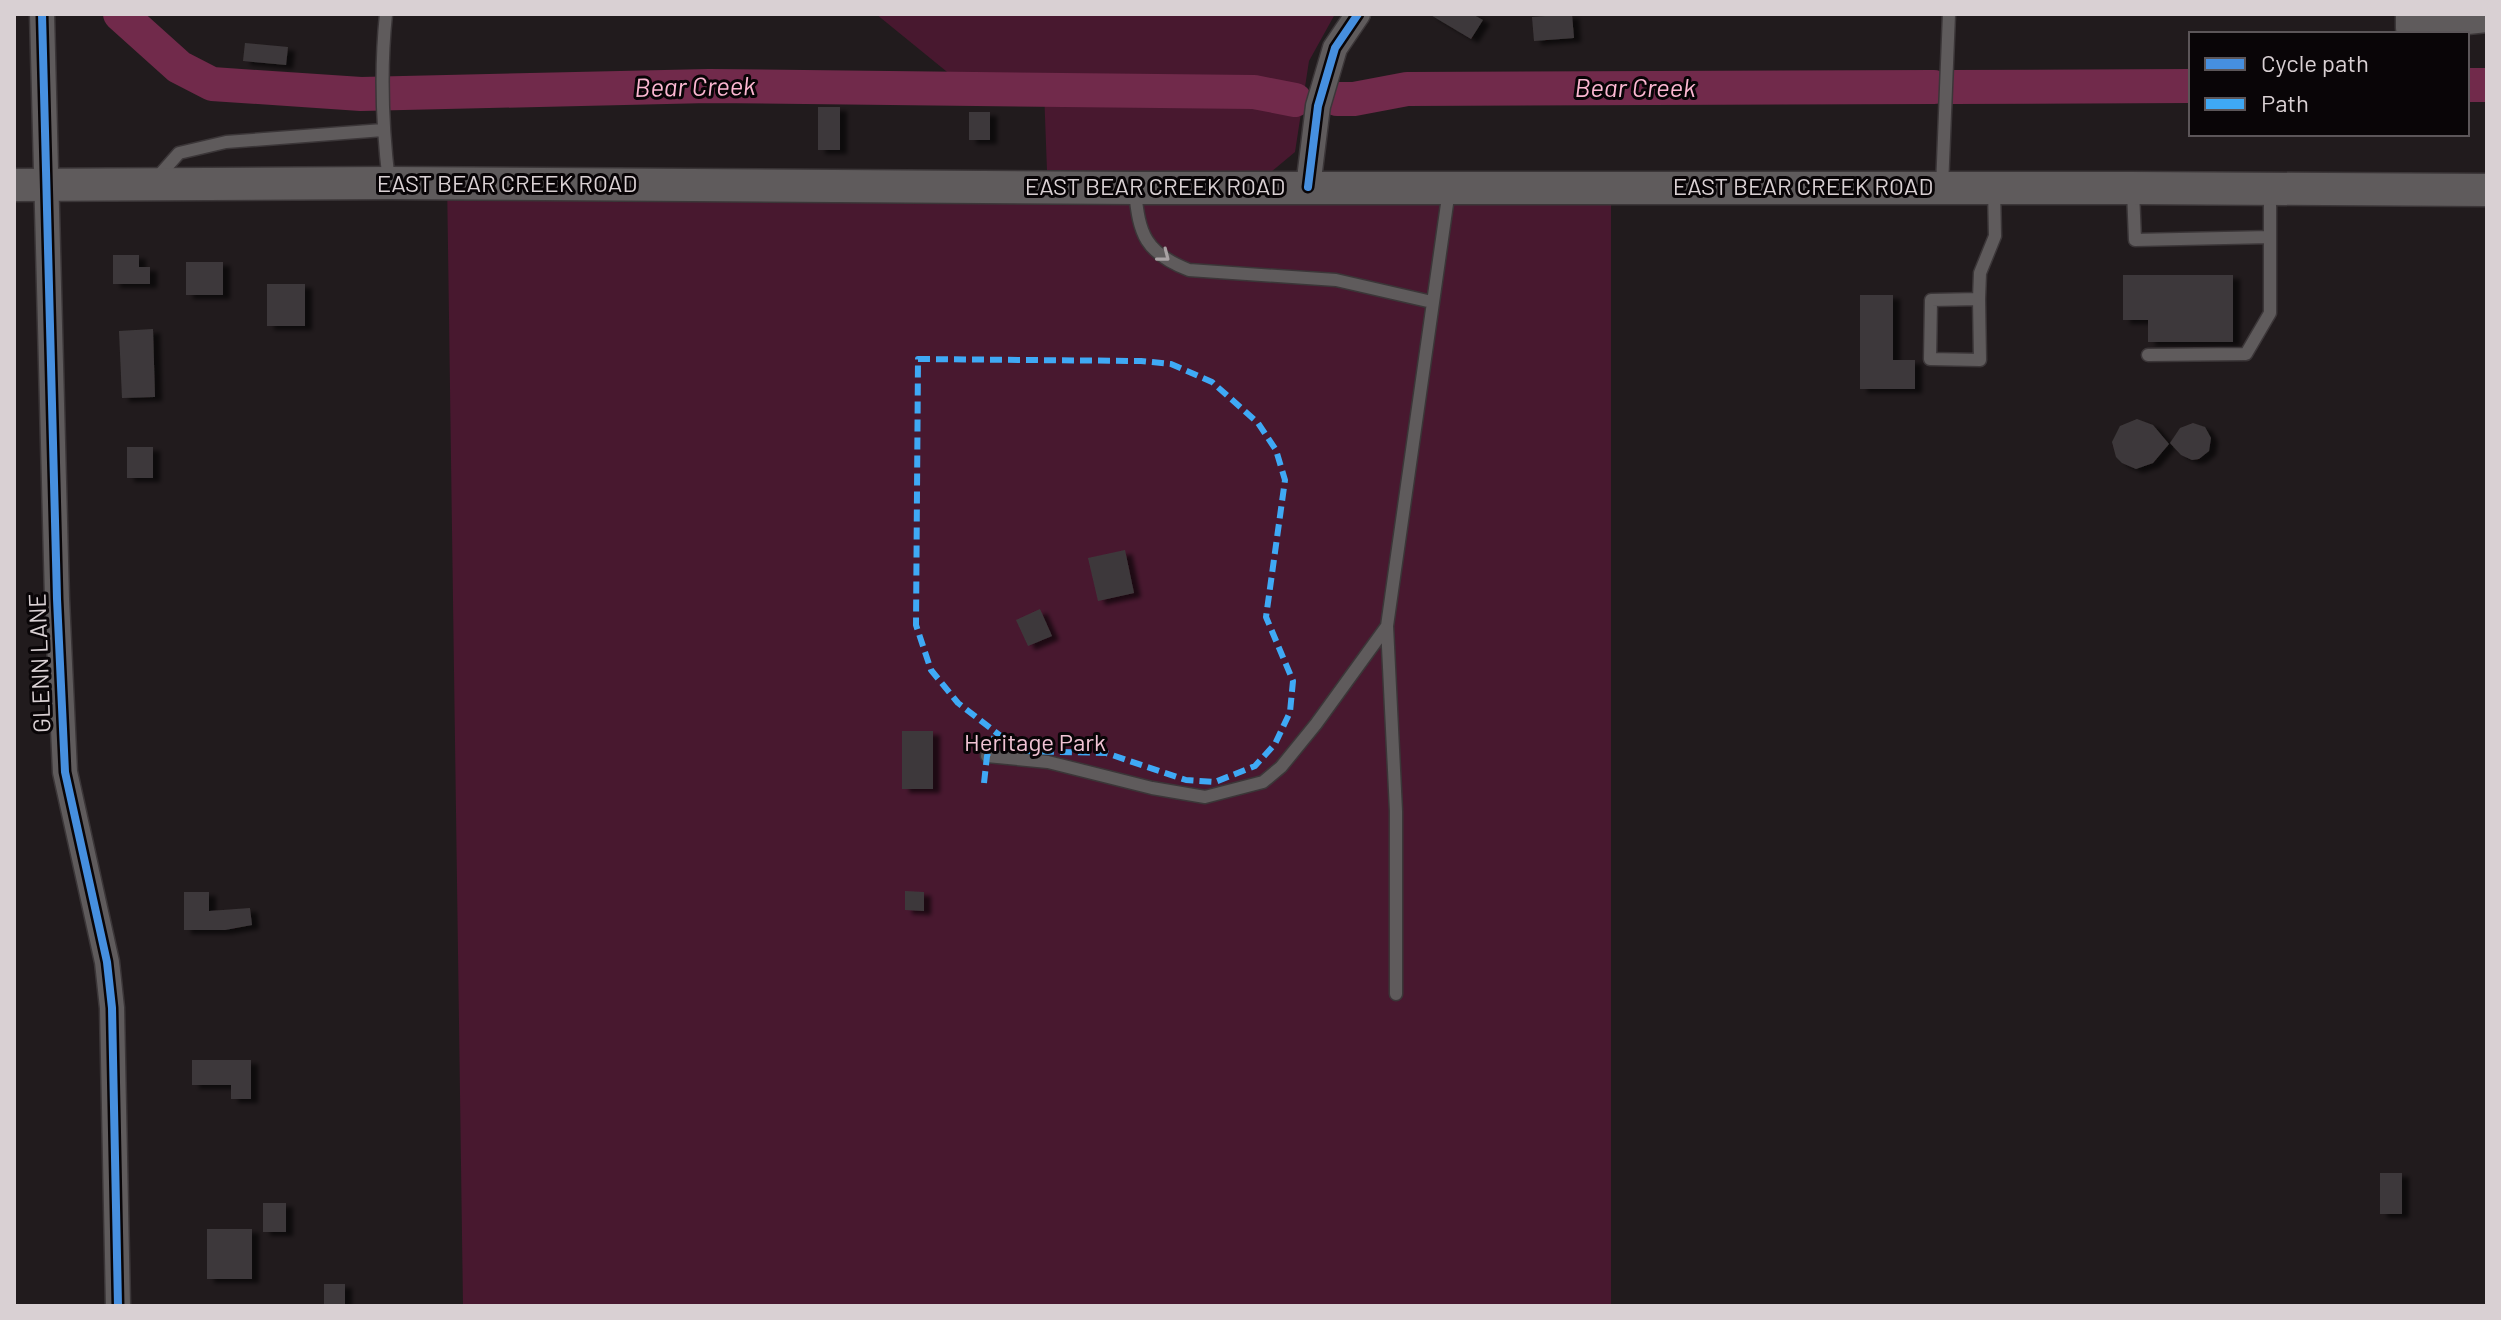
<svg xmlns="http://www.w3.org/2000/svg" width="2501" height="1320" viewBox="0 0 2501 1320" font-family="Barlow,sans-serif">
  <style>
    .green { fill: #48182f }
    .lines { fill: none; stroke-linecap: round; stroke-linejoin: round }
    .river { stroke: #712a4b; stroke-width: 34 }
    .building { fill: #3e393b; filter: url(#shadow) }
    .service-casing { stroke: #3b3638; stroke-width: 15 }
    .minor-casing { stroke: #3b3638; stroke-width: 27 }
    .secondary-casing { stroke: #3b3638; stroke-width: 35 }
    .service { stroke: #5f5b5c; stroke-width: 12 }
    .minor { stroke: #5f5b5c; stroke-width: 24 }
    .secondary { stroke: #5f5b5c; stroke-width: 32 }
    .quiet { stroke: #3fa9f5; stroke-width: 6; stroke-dasharray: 12 6; stroke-linecap: butt }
    .cycleway-casing { stroke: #090507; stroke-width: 13 }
    .cycleway { stroke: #468fdf; stroke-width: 8 }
    .oneway { stroke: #a8a1a3 }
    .labels { text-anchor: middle; stroke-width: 6; stroke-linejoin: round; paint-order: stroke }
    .street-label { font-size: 24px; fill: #d9d0d3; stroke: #090507 }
    .park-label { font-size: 24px; fill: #f1c3d4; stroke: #090507 }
    .water-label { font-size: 26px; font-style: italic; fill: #fcb7d2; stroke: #090507 }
  </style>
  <defs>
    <filter id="shadow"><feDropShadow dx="7" dy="4" stdDeviation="2" flood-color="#0009"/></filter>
  </defs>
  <rect width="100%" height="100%" fill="#211b1d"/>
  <path class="green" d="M876,14H1335L1309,61L1295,152L1271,172L1047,171L1044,90L957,80Z
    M447,177L1611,181V1306H463Z"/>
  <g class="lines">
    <path class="river" d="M120,14L179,67L212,84L361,94L709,86L1254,92L1295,100
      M2467,85H2487
      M1951,87L2191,86
      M1337,99H1354L1407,89L1934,87"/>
  </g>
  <path class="building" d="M1429,14H1472L1483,20L1471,39Z
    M1572,14L1574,38L1534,41L1532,17Z
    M245,43L288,47L286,65L243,61Z
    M818,107H840V150H818Z
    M969,112H990V140H969Z
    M113,255H139V267H150V284H113Z
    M186,262H223V295H186Z
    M2123,275H2233V342H2148V320H2123Z
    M267,284H305V326H267Z
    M1860,295H1893V360H1915V389H1860Z
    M153,329L155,397L122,398L119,331Z
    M2137,419L2153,425L2169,444L2153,463L2136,469L2122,463L2116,457L2112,442L2120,426Z
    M2193,423L2205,427L2211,438L2209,451L2199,459L2192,460L2181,455L2170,443L2180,428Z
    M127,447H153V478H127Z
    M1125,550L1134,593L1098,601L1088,558Z
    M1040,609L1052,636L1028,646L1016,620Z
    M902,731H933V789H902Z
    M905,891L924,892V911L905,910Z
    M184,892H209V911L250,908L252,925L225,930H184Z
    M192,1060H251V1099H231V1085H192Z
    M2380,1173H2402V1214H2380Z
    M263,1203H286V1232H263Z
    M207,1229H252V1279H207Z
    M324,1284H345V1306H324Z"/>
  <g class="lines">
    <defs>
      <path id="service" d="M386,14C380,71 382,125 389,182
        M156,179L179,153L226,142L383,130
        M1942,187L1949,14
        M1135,191C1139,234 1145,253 1189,270L1336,280L1432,302
        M2133,191L2135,240L2270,237V313L2246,354L2148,355
        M2270,237V190
        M1979,299L1980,360L1930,359L1931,300Z
        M1979,299L1980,273L1995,236L1994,189
        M987,756L1048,762L1152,788L1205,797L1263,782L1281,767L1316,724L1387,626
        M1396,994V811L1387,626L1449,190"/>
      <path id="minor" d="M42,14L57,599L65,772L107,962L112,1008L118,1306
        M2408,14V28L2487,20
        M1308,187L1318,106L1335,48L1358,14"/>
      <path id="secondary" d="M14,185L389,183L1135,188H2133L2487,190"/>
    </defs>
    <use href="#service" class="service-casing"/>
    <use href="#minor" class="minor-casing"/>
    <use href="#secondary" class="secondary-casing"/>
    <use href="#service" class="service"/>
    <use href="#minor" class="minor"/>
    <use href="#secondary" class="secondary"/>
    <path class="quiet" d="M918,359L1141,361L1171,364L1212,382L1258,423L1276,450L1285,480L1266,617L1293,681L1290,712L1275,744L1255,766L1215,782L1186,780L1106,753L1020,751L958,703L931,670L916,625Z
      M984,783L987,756L996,732"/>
    <defs>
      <path id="cycleway" d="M42,14L57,599L65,772L107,962L112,1008L118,1306
        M1308,187L1318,106L1335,48L1358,14"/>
    </defs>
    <use href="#cycleway" class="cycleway-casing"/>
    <use href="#cycleway" class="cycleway"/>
  </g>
  <defs><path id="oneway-chevron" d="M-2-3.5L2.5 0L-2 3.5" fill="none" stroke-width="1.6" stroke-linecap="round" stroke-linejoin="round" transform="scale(2)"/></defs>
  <use class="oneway" href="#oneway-chevron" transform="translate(1164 256) rotate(38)"/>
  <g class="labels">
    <g class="street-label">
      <text x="507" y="192">EAST BEAR CREEK ROAD</text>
      <text x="1155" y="195">EAST BEAR CREEK ROAD</text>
      <text x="1803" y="195">EAST BEAR CREEK ROAD</text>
      <text transform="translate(40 663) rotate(-92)" y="8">GLENN LANE</text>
    </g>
    <g class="park-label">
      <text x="1035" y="751">Heritage Park</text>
    </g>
    <g class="water-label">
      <text transform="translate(695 87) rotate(-1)" y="9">Bear Creek</text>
      <text x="1635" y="97">Bear Creek</text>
    </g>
  </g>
  <rect width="2501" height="1320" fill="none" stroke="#d9d0d3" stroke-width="32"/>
  <rect x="2189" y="32" width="280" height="104" fill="#090507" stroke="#5c5659" stroke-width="2"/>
  <rect x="2205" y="58" width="40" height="12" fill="#468fdf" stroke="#5c5659" stroke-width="2"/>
  <text x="2261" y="72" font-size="24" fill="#d9d0d3">Cycle path</text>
  <rect x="2205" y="98" width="40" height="12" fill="#3fa9f5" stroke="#5c5659" stroke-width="2"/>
  <text x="2261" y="112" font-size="24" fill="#d9d0d3">Path</text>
</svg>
